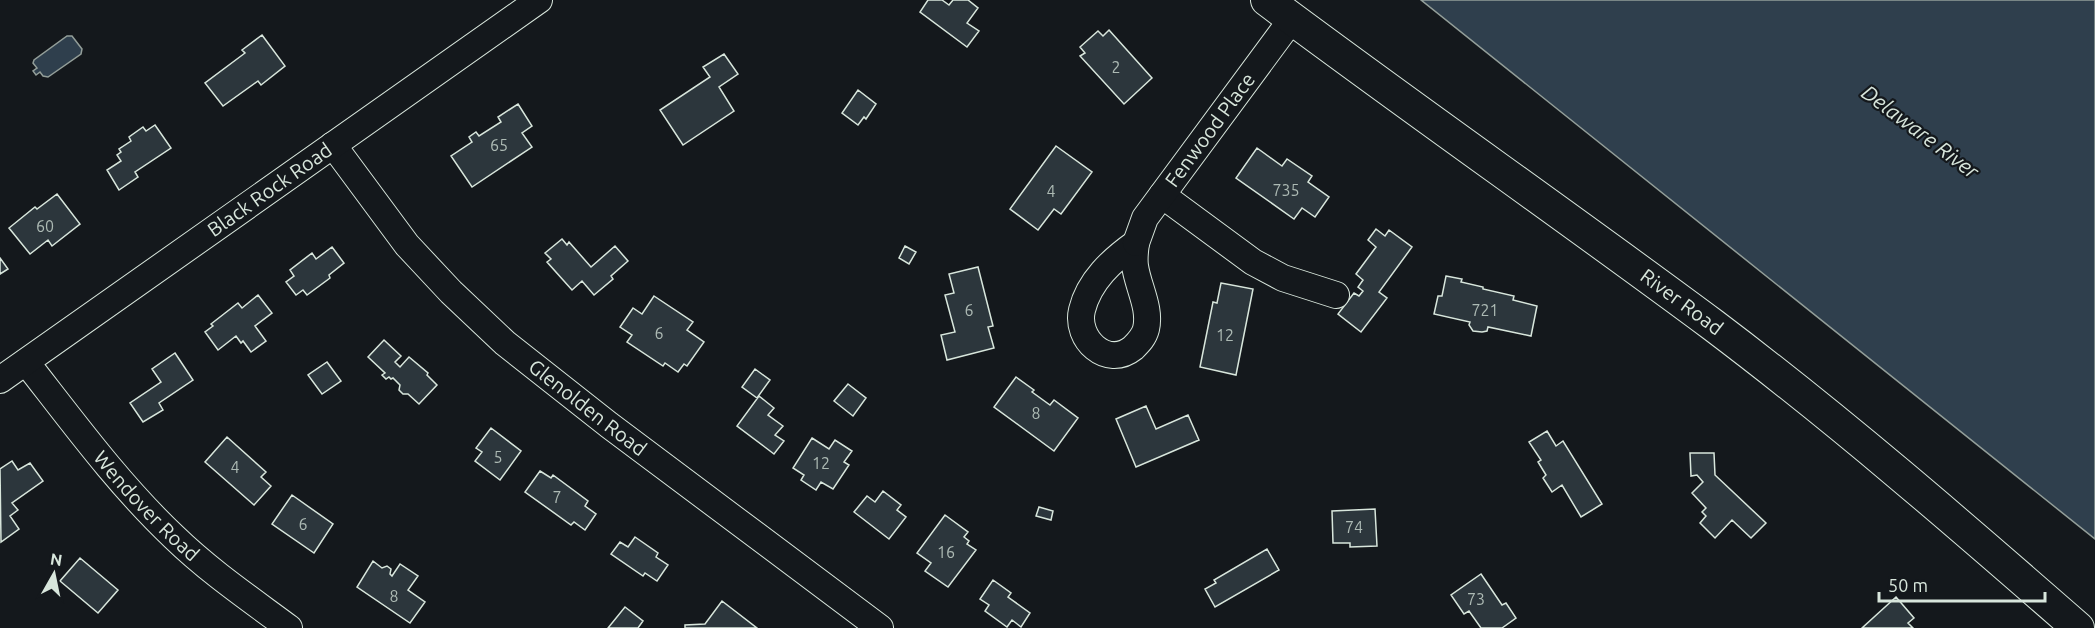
<svg xmlns="http://www.w3.org/2000/svg" width="2095" height="628" viewBox="0 0 2095 628" font-family="Ubuntu,sans-serif">
  <style>
    .water { fill: #2f3f4d; stroke: #939e99; stroke-width: 1.5 }
    .building { fill: #2c363c; stroke: #d8e6dc; stroke-width: 1.5 }
    .lines { fill: none; stroke-linecap: round; stroke-linejoin: round }
    .minor-casing { stroke: #d8e6dc; stroke-width: 28 }
    .major-casing { stroke: #d8e6dc; stroke-width: 34 }
    .minor { stroke: #14181c; stroke-width: 26 }
    .major { stroke: #14181c; stroke-width: 32 }
    .labels { text-anchor: middle; stroke-width: 4.5; stroke-linejoin: round; paint-order: stroke }
    .number-label { font-size: 16px; fill: #adbab4 }
    .street-label { font-size: 20px; fill: #d8e6dc; stroke: #14181c }
    .water-label { font-size: 21px; font-style: italic; fill: #d8e6dc; stroke: #14181c }
  </style>
  <rect width="100%" height="100%" fill="#14181c"/>
  <path class="water" d="M1421,0H2095V539Z
    M67,36H72L82,49L81,54L48,77L43,76L40,72L36,75L33,71L37,68L33,63L34,60Z"/>
  <path class="building" d="M928,0H942L949,5L953,0H968L978,8L967,23L979,31L967,47L920,12Z
    M1109,30L1152,78L1124,104L1080,56L1085,53L1080,47L1098,31L1103,36Z
    M262,35L285,66L261,85L258,81L223,106L205,83L245,53L242,50Z
    M724,54L738,74L719,87L734,111L683,145L660,110L710,77L703,67Z
    M858,90L876,104L866,119L864,117L858,125L842,113Z
    M518,104L532,126L522,133L532,147L472,187L451,156L472,142L469,137L476,132L479,136L501,122L498,117Z
    M155,125L171,148L135,172L138,177L119,190L107,170L121,161L117,155L121,152L119,149L131,141L129,137L143,127L146,131Z
    M1056,146L1092,172L1061,214L1054,209L1038,230L1010,209Z
    M1257,148L1282,166L1287,159L1312,176L1308,182L1329,197L1315,217L1302,208L1294,219L1236,178Z
    M57,194L80,224L52,246L48,240L30,254L9,228L35,207L37,209Z
    M1376,229L1385,236L1389,230L1412,247L1379,292L1387,298L1361,332L1338,314L1354,293L1359,296L1363,291L1358,287L1363,280L1356,274L1376,247L1368,240Z
    M562,239L567,245L569,242L591,267L615,246L628,261L611,276L613,279L594,295L582,281L572,290L547,262L551,259L545,253Z
    M905,246L916,252L909,264L899,258Z
    M332,247L344,263L329,275L330,278L307,295L303,290L296,295L286,282L294,276L290,270L312,253L316,259Z
    M0,258L8,269L0,274Z
    M978,267L993,326L988,327L994,348L947,360L941,335L955,332L945,295L954,293L949,274Z
    M1446,276L1462,279L1461,282L1483,287V289L1514,296L1513,300L1537,306L1531,336L1488,327L1487,331L1482,332L1473,331L1469,325L1470,322L1434,314L1438,296H1442Z
    M1221,283L1253,289L1236,375L1200,367L1213,302L1217,303Z
    M258,295L272,313L255,326L266,341L251,352L243,341L241,343L236,336L218,350L205,332L213,326L211,324L238,303L242,308Z
    M654,296L693,322L687,330L704,342L687,366L684,364L678,372L665,363L663,366L627,342L632,335L620,327L633,308L642,314Z
    M384,340L401,356L395,362L400,367L409,357L428,373L427,375L437,385L419,404L408,394H403L399,390L400,385L393,378L391,379L389,377L386,379L382,375L385,373L368,357Z
    M175,353L193,380L159,403L163,410L143,422L130,403L161,382L152,369Z
    M327,362L341,381L322,394L308,375Z
    M755,369L770,380L757,398L742,387Z
    M1016,377L1034,390L1032,392L1050,405L1054,400L1078,418L1054,451L994,407Z
    M848,384L866,398L853,416L834,401Z
    M759,396L774,408L768,415L783,426L775,435L784,441L774,454L737,426Z
    M1146,406L1156,429L1188,415L1199,440L1136,467L1116,419Z
    M491,428L521,451L500,480L475,461L482,452L476,448Z
    M1547,431L1556,446L1563,441L1602,504L1581,517L1562,485L1552,492L1543,478L1546,475L1538,462L1541,460L1529,442Z
    M227,437L266,472L261,477L271,486L254,505L205,462Z
    M812,438L829,449L835,440L852,451L844,462L849,465L833,489L821,482L816,490L801,480L804,475L793,468Z
    M1690,453H1714L1715,475L1766,523L1751,538L1732,520L1715,538L1700,523L1706,516L1702,512L1706,508L1692,493L1703,482L1697,475L1691,476Z
    M12,461L18,470L30,463L43,481L12,503L18,510L10,516L19,529L1,542L0,469Z
    M540,471L551,478L553,475L588,501L585,506L596,514L585,530L574,522L571,525L525,492Z
    M883,491L901,505L897,510L906,517L889,539L854,512L867,496L875,502Z
    M292,495L333,524L314,553L272,524Z
    M1039,507L1053,511L1051,520L1036,516Z
    M1375,509L1377,546L1350,547V543H1333L1332,511Z
    M945,515L968,532L964,537L969,541L967,544L976,550L948,587L925,571L931,563L917,553Z
    M635,537L658,553L656,557L668,565L657,581L645,573L643,576L611,554L620,542L628,547Z
    M1267,549L1279,570L1215,607L1205,589L1216,583L1214,580Z
    M80,558L118,590L98,613L60,581Z
    M373,561L382,568L387,566L391,569L390,574L392,576L400,564L418,576L408,590L425,602L410,623L357,587Z
    M1481,574L1502,605L1506,603L1516,618L1502,628H1481L1469,611L1464,614L1451,595Z
    M993,580L1011,593L1008,597L1030,613L1021,627L1012,620L1007,627L985,611L989,605L980,599Z
    M1896,597L1914,618L1908,623L1913,628H1862Z
    M722,601L757,628H685V625L705,624Z
    M625,607L643,621L638,628H608Z"/>
  <g class="lines">
    <defs>
      <g id="minor">
        <path id="s1" d="M333,145L407,245L451,292L505,343L609,425L880,628"/>
        <path d="M1162,195L1253,262L1283,278L1336,295"/>
        <path d="M1136,243C1135,250 1134,259 1135,266C1138,287 1151,308 1146,329C1144,337 1139,342 1133,348C1107,369 1075,339 1082,310C1089,281 1112,260 1136,243Z"/>
        <path id="s2" d="M1136,243L1145,218L1292,19"/>
        <path id="s3" d="M26,362C73,422 118,484 174,537C209,571 250,599 289,628"/>
        <path id="s4" d="M0,380L539,0"/>
      </g>
      <g id="major">
        <path id="s5" d="M1267,0C1414,110 1565,215 1713,325C1839,420 1959,524 2078,628"/>
      </g>
    </defs>
    <use href="#minor" class="minor-casing"/>
    <use href="#major" class="major-casing"/>
    <use href="#minor" class="minor"/>
    <use href="#major" class="major"/>
  </g>
  <g class="labels">
    <g class="number-label">
      <text x="1116" y="73">2</text>
      <text x="499" y="151">65</text>
      <text x="1286" y="196">735</text>
      <text x="1051" y="197">4</text>
      <text x="45" y="232">60</text>
      <text x="969" y="316">6</text>
      <text x="1485" y="316">721</text>
      <text x="659" y="339">6</text>
      <text x="1225" y="341">12</text>
      <text x="1036" y="419">8</text>
      <text x="498" y="463">5</text>
      <text x="821" y="469">12</text>
      <text x="235" y="473">4</text>
      <text x="557" y="503">7</text>
      <text x="303" y="530">6</text>
      <text x="1354" y="533">74</text>
      <text x="946" y="558">16</text>
      <text x="394" y="602">8</text>
      <text x="1476" y="605">73</text>
    </g>
    <g class="street-label">
      <text dy="7" stroke="none"><textPath href="#s2" startOffset="136">Fenwood Place</textPath></text>
      <text dy="7" stroke="none"><textPath href="#s4" startOffset="330">Black Rock Road</textPath></text>
      <text dy="7" stroke="none"><textPath href="#s5" startOffset="513">River Road</textPath></text>
      <text dy="7" stroke="none"><textPath href="#s1" startOffset="368">Glenolden Road</textPath></text>
      <text dy="7" stroke="none"><textPath href="#s3" startOffset="188">Wendover Road</textPath></text>
    </g>
    <g class="water-label">
      <text transform="translate(1920 132) rotate(37)" y="7">Delaware River</text>
    </g>
  </g>
  <g transform="translate(54 574) rotate(9)" stroke="#14181c" stroke-width="4.5" paint-order="stroke">
  <path d="M0-4.5L10 22L0 15L-10 22Z" fill="#d8e6dc"/>
  <text y="-9" font-size="16" font-weight="bold" text-anchor="middle" fill="#d8e6dc">N</text>
  </g>
  <path d="M1879 592v9h166v-9" fill="none" stroke="#d8e6dc" stroke-width="3"/>
  <text x="1888" y="592" font-size="18" fill="#d8e6dc" stroke="#14181c" stroke-width="4.5" paint-order="stroke">50 m</text>
</svg>
